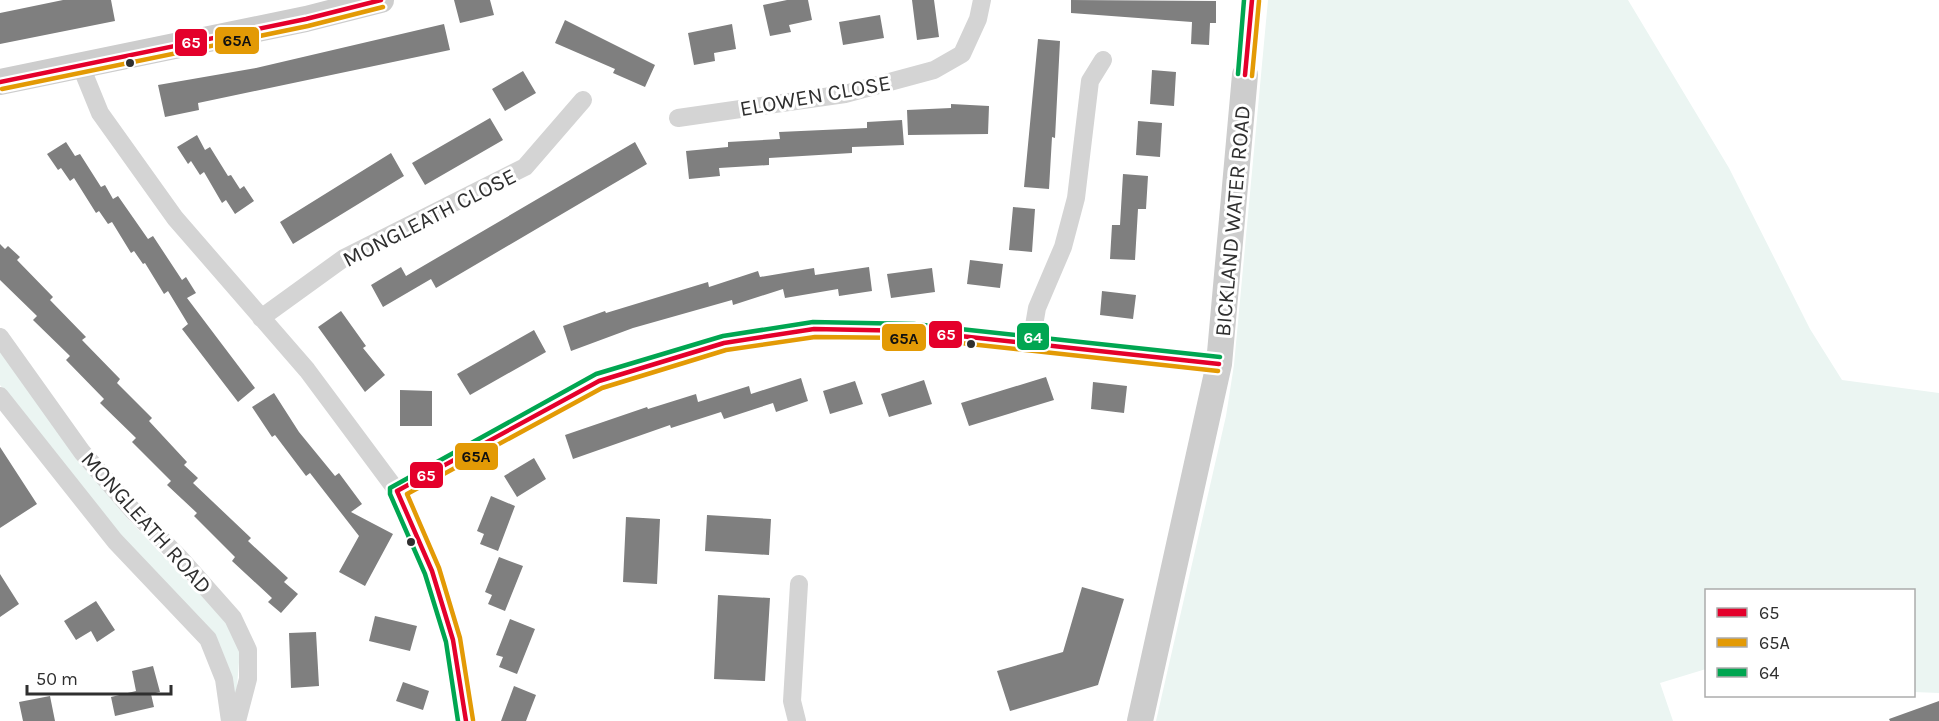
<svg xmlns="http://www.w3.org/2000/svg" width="1939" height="721" viewBox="0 0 1939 721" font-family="Karla,sans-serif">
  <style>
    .green { fill: #ebf5f2 }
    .building { fill: #7f7f7f }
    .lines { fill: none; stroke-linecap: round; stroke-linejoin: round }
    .street { stroke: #d4d4d4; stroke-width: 18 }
    .secondary { stroke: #cdcdcd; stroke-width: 26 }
    .bus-1-casing { stroke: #fff; stroke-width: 9 }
    .bus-2-casing { stroke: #fff; stroke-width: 9 }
    .bus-3-casing { stroke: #fff; stroke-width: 9 }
    .bus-1 { stroke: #e4002b; stroke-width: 4.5 }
    .bus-2 { stroke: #e39a05; stroke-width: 4.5 }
    .bus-3 { stroke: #00a651; stroke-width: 4.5 }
    .bus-dot { fill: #2f2f2f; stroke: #fff; stroke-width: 2 }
    .labels { text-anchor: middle; stroke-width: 6; stroke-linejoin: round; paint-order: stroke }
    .street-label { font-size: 22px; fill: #2f2f2f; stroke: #fff }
    .line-badge { stroke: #fff; stroke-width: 2 }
    .badge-label { font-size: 16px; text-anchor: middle; font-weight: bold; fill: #fff }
    .pale-badge-label { font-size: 16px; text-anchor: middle; font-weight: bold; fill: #111 }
  </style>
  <rect width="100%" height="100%" fill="#fff"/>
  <path class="green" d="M1268,0H1628L1729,168L1810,329L1842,380L1939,393V693L1914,692V590H1706V669L1660,683L1673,721H1156L1226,416L1234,365Z
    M0,350L128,519L228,623L240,650L236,698L214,634L122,539L0,385Z"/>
  <path class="building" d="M63,0H111L115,21L0,44V13Z
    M454,0H490L494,15L460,23Z
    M787,0H808L812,20L789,25L791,32L770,36L763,5Z
    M912,0H934L939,37L917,40Z
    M1071,0L1216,1V23H1210L1209,45L1191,44L1192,22L1071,13Z
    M880,15L884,38L843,45L839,22Z
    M565,20L655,65L645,87L613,73L615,69L555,43Z
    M444,24L450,50L198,103L199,110L165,117L158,85L256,68Z
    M732,24L736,49L714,53L715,61L694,65L688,33Z
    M1038,39L1060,41L1055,138L1052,137L1049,189L1024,187Z
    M1152,70L1176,72L1174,106L1150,104Z
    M523,71L536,93L505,111L492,89Z
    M951,104L989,106L988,134L908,135L907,110L951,108Z
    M490,118L503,140L425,185L412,163Z
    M902,120L904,145L852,147V153L769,158V165L719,168L720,176L689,179L686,151L728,147V142L780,139L779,132L867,128V122Z
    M1138,121L1162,123L1160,157L1136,155Z
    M197,135L205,150L210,147L228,176L231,175L240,189L244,186L254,201L235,214L226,200L222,203L204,172L200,175L191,161L188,164L177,147Z
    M66,142L75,156L80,154L101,187L105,185L113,199L118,196L148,239L153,236L182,280L186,277L196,293L187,298L255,388L238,402L182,329L188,324L168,291L164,294L145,263L143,264L134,251L131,253L112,222L108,224L99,211L96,213L74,178L70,181L61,168L58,170L47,154Z
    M635,142L647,164L436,288L431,279L383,307L371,285L401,267L406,276Z
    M391,153L404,176L293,244L280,222Z
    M1123,174L1148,176L1146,209H1138L1135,260L1110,259L1112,225H1120Z
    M1013,207L1035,209L1032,252L1009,250Z
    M0,244L5,249L8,246L20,257L17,260L53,297L50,300L86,337L82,340L120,379L117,383L152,418L149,421L187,462L184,465L198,478L193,483L251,538L248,541L288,578L284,582L298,594L281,613L268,602L272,598L232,561L235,557L194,516L197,513L167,485L171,481L132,442L136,438L100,403L104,399L66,360L70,356L33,320L37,316L0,280Z
    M970,260L1003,264L1000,288L967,284Z
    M869,267L872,291L839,296L838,289L785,298L783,289L733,305L732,300L633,328L571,351L563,326L605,311L606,313L708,282L709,287L758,271L760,277L814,268L815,275Z
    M932,268L935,292L891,298L887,274Z
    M1102,291L1136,295L1133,319L1100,315Z
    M341,311L366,346L363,348L385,375L365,392L318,327Z
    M534,330L546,352L470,395L457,374Z
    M1046,377L1054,400L969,426L961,403Z
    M801,378L808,401L776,412L773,403L724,419L721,412L671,428L670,425L573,459L565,435L647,407L648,409L696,394L698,402L749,386L751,394Z
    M924,380L932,404L889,417L881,394Z
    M855,381L863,404L830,414L823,391Z
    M1093,382L1127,386L1124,413L1091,409Z
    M400,390L432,391V426H400Z
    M274,393L299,432L335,476L339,473L362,504L351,512L393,534L365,586L339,572L359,536L310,473L306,476L275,435L272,437L252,407Z
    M0,447L37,504L0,528Z
    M534,458L546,479L517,497L504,476Z
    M491,496L515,506L498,551L480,544L484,534L477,531Z
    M707,515L771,519L769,555L705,551Z
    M626,517L660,519L657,584L623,582Z
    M499,557L523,566L505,611L488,604L492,595L485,592Z
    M0,574L19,604L0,617Z
    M1082,587L1124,599L1098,685L1010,711L997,671L1063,652Z
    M718,595L770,598L765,681L714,679Z
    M96,601L115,630L97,642L91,631L76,640L64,621Z
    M375,616L417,626L410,651L369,641Z
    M510,619L535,629L517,674L499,667L503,657L496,655Z
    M316,632L319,686L291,688L289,633Z
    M153,666L160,692L151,694L154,707L115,716L111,697L136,691L132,671Z
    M403,682L429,691L423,710L396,701Z
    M514,686L536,695L526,721H501Z
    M50,696L55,721H23L19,702Z
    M1939,701V721H1890L1889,719Z"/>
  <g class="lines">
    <path class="street" d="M80,64L100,113L175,218L307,370L397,491L432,571L453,640L466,721
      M1245,75L1252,0
      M678,118L845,94L934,70L962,54L978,19L982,0
      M261,318L344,258L525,167L583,100
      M0,337L82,452L135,513L179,557L233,618L248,650V679L237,721
      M1031,343L1037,308L1063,247L1076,198L1090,81L1103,60
      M0,396L115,541L208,639L224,679L230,721
      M397,491L599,381L724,343L814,329L914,331L1219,364
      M797,721L792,701L799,584"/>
    <path class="secondary" d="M0,82L306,19L381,0
      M1140,721L1219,364L1245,75"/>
    <defs>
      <path id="bus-1" d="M1245,75L1252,0
        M0,82L306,19L381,0
        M466,721L453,640L432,571L397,491L599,381L724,343L814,329L914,331L1219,364"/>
      <path id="bus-2" d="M1252,76L1259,1
        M2,89L308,26L383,7
        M473,720L460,638L439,568L407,494L602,388L726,350L815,337L914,338L1218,371"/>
      <path id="bus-3" d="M1238,74L1244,0
        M458,721L446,642L425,574L390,494V488L596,374L723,336L813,322L914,324L1220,357"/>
    </defs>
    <use href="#bus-1" class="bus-1-casing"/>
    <use href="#bus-2" class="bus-2-casing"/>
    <use href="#bus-3" class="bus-3-casing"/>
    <use href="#bus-1" class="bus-1"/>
    <use href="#bus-2" class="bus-2"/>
    <use href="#bus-3" class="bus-3"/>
  </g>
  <g class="bus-dot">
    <circle cx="130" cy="63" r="5"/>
    <circle cx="971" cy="344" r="5"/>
    <circle cx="411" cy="542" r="5"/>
  </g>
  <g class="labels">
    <g class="street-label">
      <text transform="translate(815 95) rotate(-10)" y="8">ELOWEN CLOSE</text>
      <text transform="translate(429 217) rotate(-27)" y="8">MONGLEATH CLOSE</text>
      <text transform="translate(1232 221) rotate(-85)" y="8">BICKLAND WATER ROAD</text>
      <text transform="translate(147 522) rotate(48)" y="8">MONGLEATH ROAD</text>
    </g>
  </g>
  <g class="line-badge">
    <rect x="214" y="26" width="46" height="29" rx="6" fill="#e39a05"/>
    <rect x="174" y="28" width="34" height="29" rx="6" fill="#e4002b"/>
    <rect x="928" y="320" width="35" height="29" rx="6" fill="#e4002b"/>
    <rect x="1016" y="322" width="34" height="29" rx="6" fill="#00a651"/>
    <rect x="881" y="323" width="46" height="29" rx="6" fill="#e39a05"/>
    <rect x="454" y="442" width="45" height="29" rx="6" fill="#e39a05"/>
    <rect x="409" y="461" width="35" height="28" rx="6" fill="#e4002b"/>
  </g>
  <g class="badge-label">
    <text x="191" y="48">65</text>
    <text x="946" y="340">65</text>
    <text x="1033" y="343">64</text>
    <text x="426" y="481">65</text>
  </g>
  <g class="pale-badge-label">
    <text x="237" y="46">65A</text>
    <text x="904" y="344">65A</text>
    <text x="476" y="462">65A</text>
  </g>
  <rect x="1705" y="589" width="210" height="108" fill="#ffffff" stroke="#acacac" stroke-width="1.5"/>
  <rect x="1717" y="608" width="30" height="9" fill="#e4002b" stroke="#acacac" stroke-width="1.5"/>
  <text x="1759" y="619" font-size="18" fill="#2f2f2f">65</text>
  <rect x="1717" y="638" width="30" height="9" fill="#e39a05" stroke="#acacac" stroke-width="1.5"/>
  <text x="1759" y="649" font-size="18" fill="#2f2f2f">65A</text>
  <rect x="1717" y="668" width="30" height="9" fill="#00a651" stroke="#acacac" stroke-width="1.5"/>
  <text x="1759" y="679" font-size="18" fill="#2f2f2f">64</text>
  <path d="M27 685v9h144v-9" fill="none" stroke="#2f2f2f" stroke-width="3"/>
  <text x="36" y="685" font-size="18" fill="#2f2f2f" stroke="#ffffff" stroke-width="4.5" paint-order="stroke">50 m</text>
</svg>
